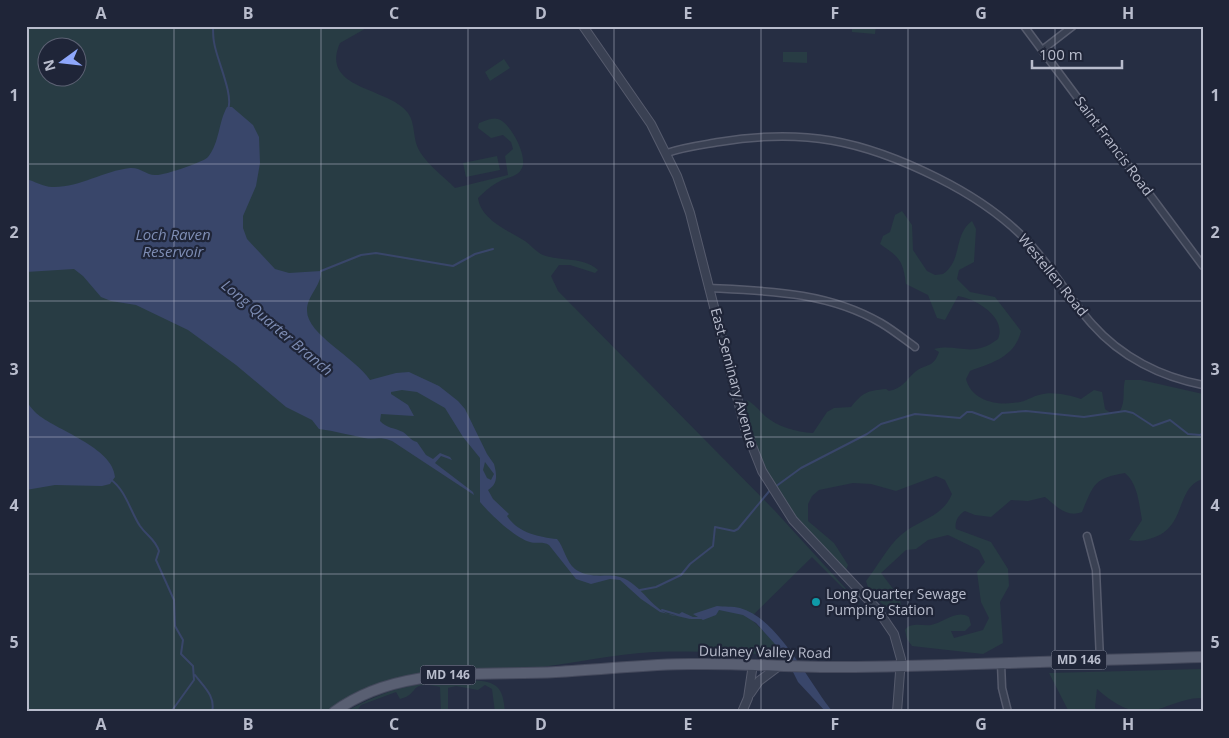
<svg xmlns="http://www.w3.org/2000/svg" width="1229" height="738" viewBox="0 0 1229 738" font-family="'Open Sans',sans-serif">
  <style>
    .green { fill: #283c44; fill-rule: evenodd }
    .water { fill: #39466a; fill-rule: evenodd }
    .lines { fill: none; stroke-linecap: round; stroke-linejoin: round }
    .stream { stroke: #39466a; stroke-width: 2 }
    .minor-casing { stroke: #565b6d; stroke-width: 9 }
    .tertiary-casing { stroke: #565b6d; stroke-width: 10 }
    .primary-casing { stroke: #44495c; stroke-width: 12 }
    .minor { stroke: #3a4153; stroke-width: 6 }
    .tertiary { stroke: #3a4153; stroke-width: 8 }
    .primary { stroke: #595f72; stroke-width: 10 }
    .grid { fill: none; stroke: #b8bccc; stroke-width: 1; stroke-opacity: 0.55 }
    .culture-dot { fill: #0f9aa8; stroke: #1f2538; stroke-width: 2 }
    .labels { text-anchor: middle; stroke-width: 4.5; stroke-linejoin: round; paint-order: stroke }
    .shield { fill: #1f2538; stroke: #8a8fa0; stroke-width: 1 }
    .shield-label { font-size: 12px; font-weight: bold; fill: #b8bccc }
    .street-label { font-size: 14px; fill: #b8bccc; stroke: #1f2538 }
    .poi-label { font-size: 14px; fill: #b8bccc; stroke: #1f2538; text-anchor: start }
    .water-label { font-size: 15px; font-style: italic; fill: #7e8db4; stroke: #1f2538 }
    .neatline { fill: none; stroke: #b8bccc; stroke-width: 2 }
    .grid-label { font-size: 16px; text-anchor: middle; font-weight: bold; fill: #b8bccc }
  </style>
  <rect width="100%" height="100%" fill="#262e43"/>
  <path class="green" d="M26,26H370L340,43C319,90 390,87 408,113C416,124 412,140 420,152C428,165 444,177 455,188L508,175L505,156L513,149L511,142L503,135L491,138L478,128L479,123C484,121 493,117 498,119C510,122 528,156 522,168C518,177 508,177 500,181C492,185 484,192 478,198C481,220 509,231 525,241C531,245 536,252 543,255C562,262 582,256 598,270L595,273L570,265H559L551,276L558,291L775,511L868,613L812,557L750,618L788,655C739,654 689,649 640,653C595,657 550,668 505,671C436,675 386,666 328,712H26ZM48,48H78V78H48Z
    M852,26H876L875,34L852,32Z
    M783,52H807V63L783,62Z
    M504,59L510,68L490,81L485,72Z
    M497,156L500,170L466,177L463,163Z
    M902,211L912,225L913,250L927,271L935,275L943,274C963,260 953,235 972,221L976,229L974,262L959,270L957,279L970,292L995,297L1021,331C1015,357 992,363 970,371L966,379C972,403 1002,407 1024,401C1029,399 1034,396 1039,395C1052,391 1068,395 1081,399L1094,390L1102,392L1105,409L1112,414L1120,411C1126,400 1122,392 1125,380H1141L1203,394V479C1175,487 1187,528 1152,538C1144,541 1138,542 1129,540L1142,520C1139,504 1138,484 1125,473C1094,478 1094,484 1082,512C1067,518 1057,507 1045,497L1028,501L1011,500L991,517L975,515L965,511C959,514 954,522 956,529L991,542L1008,569L1009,586L1000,602L1003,643L983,654L912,646L907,639L905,630C910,622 922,626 931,625C943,623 956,609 969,617L971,625L965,631H951L954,638L983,630L989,618L981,602L977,572L985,562L979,550L948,535L928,540L916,549L906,550L881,573L900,598L901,607L893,611C881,604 869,595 866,581C877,567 888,546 901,535C918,520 943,517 952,494L945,480L936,476L896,491L871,484L853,483L819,490L812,496L808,504V521L834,543L848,565L845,573C820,546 793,520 774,488C760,464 754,435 746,408L747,400C755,405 759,410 765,416C778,427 796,432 813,433L827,412L834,408L851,407C863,392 867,391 886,389L889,391C903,388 905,381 915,372C926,363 933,369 939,352L934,349C959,343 972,359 998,339C1007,318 977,299 958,296L945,320L937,318L928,295L906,284C903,260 899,257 880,244L883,236L890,232L895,215Z
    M1203,669V698C1181,697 1158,713 1142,712C1125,711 1109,700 1097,689L1095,707L1097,712H1069L1049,673Z
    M473,680C498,682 503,687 505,712H495L492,689L485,685L478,690L456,686L448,688V712H441L440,687C407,680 421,694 400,699L396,692L361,705L356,712H345C394,685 419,682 473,680Z"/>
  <path class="water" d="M227,107H232L253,125L259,137L260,163L256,186L243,216V228L247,239L275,269L289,273L321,271C322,285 307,296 307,310C306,334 355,357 370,380L396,373L409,372L439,386L458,401L465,409L487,454L494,464C497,475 498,484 488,490L493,499L509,514L507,516C518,533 539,537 557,539C564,547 566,562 575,569C590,580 607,573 620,577C643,584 652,613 676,616L682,612L693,617L690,619L660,612L641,599L620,580L610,579L591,584L576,579L549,545C543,541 537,544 530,542C515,538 490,514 480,502V458L463,437L445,408L417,392L402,390L391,392V394L408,405L414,416L381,414L380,421C386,428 395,428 403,432C409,436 410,440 417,442L426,455L433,459L440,453L450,457L452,460L441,456L435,463L473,492L474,495L392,441C378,436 376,440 364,438C349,435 335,431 319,429L312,420L286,407L236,365L188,330L136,305L111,301L101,297L83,276L74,269L26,272V179C34,181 44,187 52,187C79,188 103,171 130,168C140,167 146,175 155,175C163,176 204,162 208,157C220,142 218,123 227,107ZM485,462L494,474L491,480L487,478L483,470Z
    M26,401C29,405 32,409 36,413C55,430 113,447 115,477L110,484L102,486L55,485L26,490Z
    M717,606C724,607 733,606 740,608C778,618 809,683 833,712H826L798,682L784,654L756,623L743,615L719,610L716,615L703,620L693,614Z"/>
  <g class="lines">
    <path class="stream" d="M213,26C213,32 213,37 214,42C216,58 234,95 228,109
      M321,271L361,255L376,253L453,266L475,254L493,249
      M110,479C126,490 130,511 140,526C147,536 155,539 159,551L156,560L174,600L175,626L183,640L181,654L193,666L194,680L171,712
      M775,487L801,468L867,434L881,424L915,414L960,418L967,412H972L994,420L1002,413L1026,411L1084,417L1125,411L1133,413L1153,426L1170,420L1188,434L1200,435L1203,433
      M640,590L656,587L681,575L690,564L713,546L715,527L734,531L738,529L771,489
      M662,610L679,615
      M691,618H701
      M195,675C203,686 216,696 212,712"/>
    <defs>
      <path id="minor" d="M1024,26L1203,266
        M1042,50L1073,26
        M667,153C684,147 702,145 719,142C803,128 862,140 938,178C972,195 1004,216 1030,244C1053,269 1070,299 1092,324C1121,357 1161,377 1203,385
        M709,288C769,291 828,292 881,323C893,330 904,339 915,347
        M1087,536L1096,570L1100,660
        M1001,663L1002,688L1008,712"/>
      <path id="tertiary" d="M583,26L651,124L677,176L690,213L745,428L762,471L793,520L877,609L894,634L901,659L897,712
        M750,694L759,681L779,666
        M742,712L748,698L753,664"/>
      <path id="primary" d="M334,712C398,665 481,676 556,672C601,670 646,664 692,664C746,663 800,668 855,667C971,665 1087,660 1203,657"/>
    </defs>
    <use href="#minor" class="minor-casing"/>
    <use href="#tertiary" class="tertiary-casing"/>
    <use href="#primary" class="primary-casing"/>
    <use href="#minor" class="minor"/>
    <use href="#tertiary" class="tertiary"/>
    <use href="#primary" class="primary"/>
  </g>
  <path class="grid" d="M174,26V712M321,26V712M468,26V712M614,26V712M761,26V712M908,26V712M1055,26V712M26,164H1203M26,301H1203M26,437H1203M26,574H1203"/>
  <circle class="culture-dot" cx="816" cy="602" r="5"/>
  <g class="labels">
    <g class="shield">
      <rect x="1051.5" y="650.5" width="55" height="19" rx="4"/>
      <rect x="420.5" y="665.5" width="55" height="19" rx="4"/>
    </g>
    <g class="shield-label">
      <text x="1079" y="664">MD 146</text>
      <text x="448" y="679">MD 146</text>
    </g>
    <g class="street-label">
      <text transform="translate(1114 146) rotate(53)" y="5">Saint Francis Road</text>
      <text transform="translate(1053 275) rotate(51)" y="5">Westellen Road</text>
      <text transform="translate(734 378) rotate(75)" y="5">East Seminary Avenue</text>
      <text transform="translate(765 652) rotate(1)" y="5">Dulaney Valley Road</text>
    </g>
    <g class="poi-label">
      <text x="826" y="599">Long Quarter Sewage<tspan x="826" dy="16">Pumping Station</tspan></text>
    </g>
    <g class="water-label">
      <text x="173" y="240">Loch Raven<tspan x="173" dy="17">Reservoir</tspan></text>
      <text transform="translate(277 328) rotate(40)" y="5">Long Quarter Branch</text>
    </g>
  </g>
  <rect width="1229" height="738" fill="none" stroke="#1f2538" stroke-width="55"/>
  <g transform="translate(62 62) rotate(255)"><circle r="24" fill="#1f2538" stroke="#5c6173"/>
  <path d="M0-4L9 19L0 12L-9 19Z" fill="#8ea7fb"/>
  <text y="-8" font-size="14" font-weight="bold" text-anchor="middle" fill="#b8bccc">N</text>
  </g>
  <path d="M1032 60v8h90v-8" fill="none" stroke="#b8bccc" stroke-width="2.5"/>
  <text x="1039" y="60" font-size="15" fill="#b8bccc" stroke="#1f2538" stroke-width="4" paint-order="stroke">100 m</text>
  <rect x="28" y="28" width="1174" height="682" class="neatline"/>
  <g class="grid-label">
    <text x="101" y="19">A</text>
    <text x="248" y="19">B</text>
    <text x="394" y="19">C</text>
    <text x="541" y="19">D</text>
    <text x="688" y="19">E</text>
    <text x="835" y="19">F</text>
    <text x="981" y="19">G</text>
    <text x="1128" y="19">H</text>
    <text x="14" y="101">1</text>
    <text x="1215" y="101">1</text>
    <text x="14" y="238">2</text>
    <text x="1215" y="238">2</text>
    <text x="14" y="375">3</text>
    <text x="1215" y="375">3</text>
    <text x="14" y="511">4</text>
    <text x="1215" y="511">4</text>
    <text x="14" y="648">5</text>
    <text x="1215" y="648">5</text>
    <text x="101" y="730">A</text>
    <text x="248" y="730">B</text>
    <text x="394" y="730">C</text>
    <text x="541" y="730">D</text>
    <text x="688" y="730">E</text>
    <text x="835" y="730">F</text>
    <text x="981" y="730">G</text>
    <text x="1128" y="730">H</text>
  </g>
</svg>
